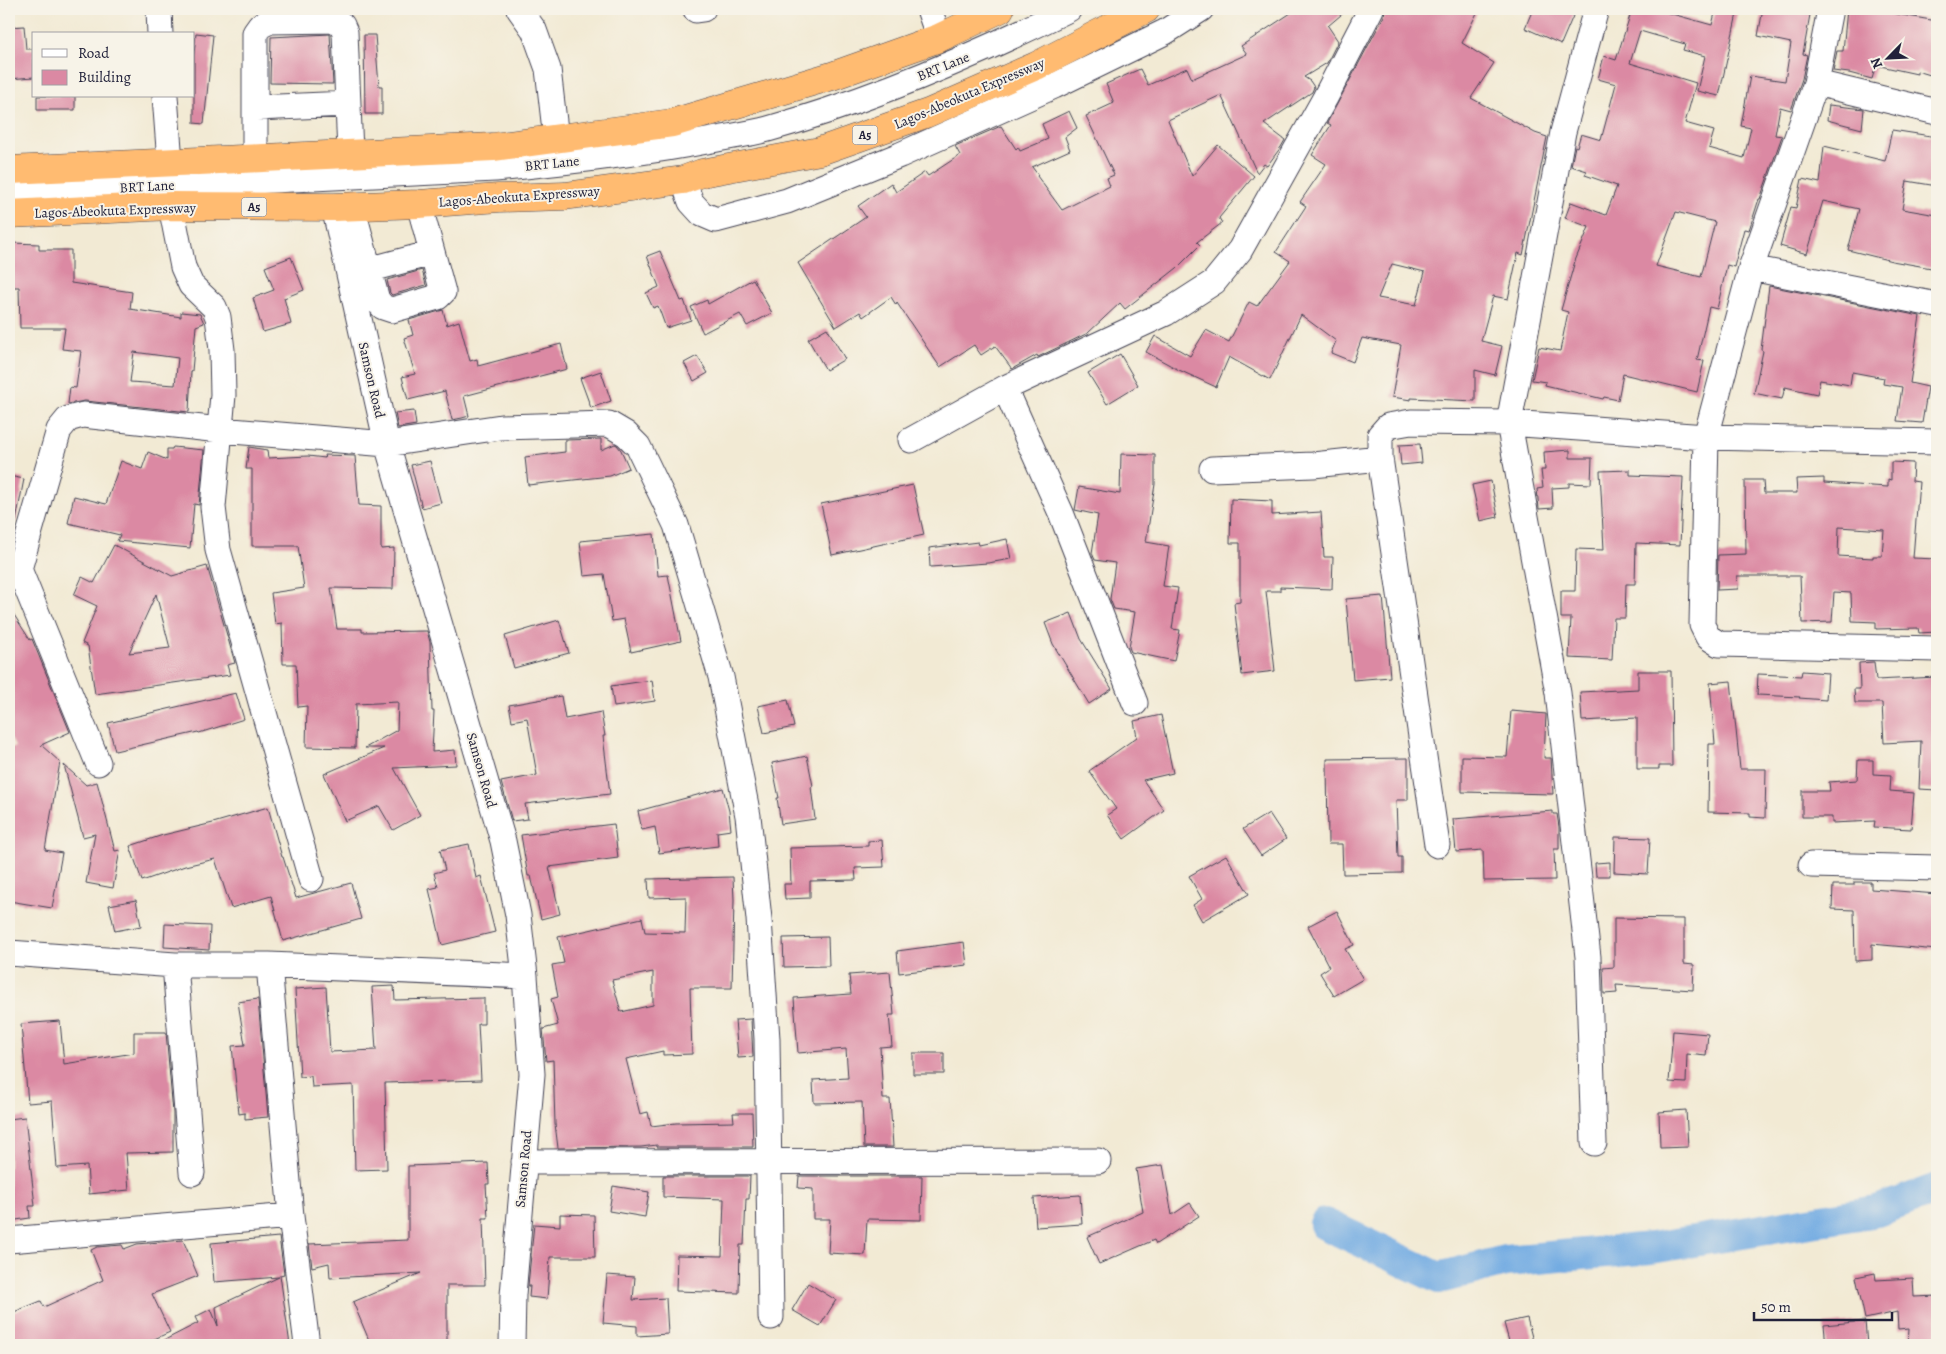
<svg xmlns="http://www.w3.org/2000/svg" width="1946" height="1354" viewBox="0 0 1946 1354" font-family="Alegreya,serif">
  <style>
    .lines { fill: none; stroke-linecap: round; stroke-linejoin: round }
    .river { stroke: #72abe2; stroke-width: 32 }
    .building { fill: #db89a3; fill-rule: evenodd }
    .minor-casing { stroke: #414052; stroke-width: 27 }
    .highway-casing { stroke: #414052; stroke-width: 29 }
    .minor { stroke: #fff; stroke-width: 25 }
    .highway { stroke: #ffbb71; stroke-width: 28 }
    .labels { text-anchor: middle; stroke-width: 4; stroke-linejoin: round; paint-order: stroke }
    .shield { fill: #f7f3e8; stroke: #62616f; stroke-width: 1 }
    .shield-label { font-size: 12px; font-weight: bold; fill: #22223b }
    .street-label { font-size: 14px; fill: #22223b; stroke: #f7f3e8 }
  </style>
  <rect width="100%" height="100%" fill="#f7f3e8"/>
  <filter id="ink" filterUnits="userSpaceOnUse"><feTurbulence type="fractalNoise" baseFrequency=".02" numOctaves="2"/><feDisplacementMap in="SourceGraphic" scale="10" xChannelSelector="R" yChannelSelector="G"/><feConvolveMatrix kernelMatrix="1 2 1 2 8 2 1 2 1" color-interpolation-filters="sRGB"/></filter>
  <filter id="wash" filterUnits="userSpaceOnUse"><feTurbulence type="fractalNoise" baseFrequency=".0096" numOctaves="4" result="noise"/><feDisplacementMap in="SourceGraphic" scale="20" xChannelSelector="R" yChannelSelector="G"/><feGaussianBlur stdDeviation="1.12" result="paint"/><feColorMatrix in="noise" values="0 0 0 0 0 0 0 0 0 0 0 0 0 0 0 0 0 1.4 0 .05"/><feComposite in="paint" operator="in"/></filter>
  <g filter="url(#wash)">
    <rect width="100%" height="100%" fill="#f2ead4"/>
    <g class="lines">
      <path class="river" d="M1325,1224L1439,1278L1505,1261L1651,1248L1877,1211L1937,1189"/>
    </g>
    <g id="blocks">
      <path class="building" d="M1297,9H1348L1328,26L1338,41L1327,63L1304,77L1310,81L1314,87L1312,92L1264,124L1285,140L1281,147L1267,166L1264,164L1257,173L1221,95L1168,120L1192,176L1218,145L1254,176L1219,218L1222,223L1197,242L1200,245L1177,268L1125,309L1120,303L1088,333L1038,357L1037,355L1012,369L995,346L981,355L974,345L940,367L897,303L896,305L891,297L863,317L860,312L836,327L798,263L866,217L858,206L891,183L896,192L925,172L928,176L960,155L955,146L1001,126L1016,149L1018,147L1020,151L1048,139L1042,124L1069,111L1077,128L1065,137L1070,150L1032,167L1038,175L1037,176L1062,210L1110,186L1107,178L1114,175L1086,116L1114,103L1106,84L1140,69L1148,85L1187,68L1192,79L1247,54L1241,46Z
        M1385,9H1469L1477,13L1462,43L1494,63L1471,98L1535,133L1547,137L1523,255L1518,253L1508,299L1493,296L1481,341L1502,346L1495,375L1475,370V401L1411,398V400L1392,397L1401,345L1362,338L1353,362L1331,353L1336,341L1301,315L1270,380L1229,357L1216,387L1179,370L1146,352L1155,336L1190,356L1206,330L1229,342L1249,302L1257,306L1290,261L1276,252L1306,206L1300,202L1326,164L1312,155L1331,125L1327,123L1384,16ZM1392,264L1425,272L1416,305L1378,298Z
        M1533,9H1576L1561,44L1525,28Z
        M1632,9H1654L1712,25L1716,9H1738L1719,96L1697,91L1705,56L1683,50L1685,44L1640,31L1630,63L1696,83L1685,123L1714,131L1709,148L1744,158L1751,128L1741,126L1750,76L1785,81L1791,43L1758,36L1763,9H1811L1803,54L1807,55L1802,79L1791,110L1780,107L1775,135L1782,136L1760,199H1759L1749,230L1744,229L1734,267L1727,265L1717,309L1709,307L1697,360L1704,361L1697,392L1623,374L1618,400L1604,397L1603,399L1545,385L1546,382L1532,380L1539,347L1560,351L1568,312L1561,310L1575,261L1589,227L1565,218L1571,202L1606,215L1617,186L1585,175L1587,171L1571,166L1575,146L1577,147L1581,134L1601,140L1616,84L1598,79L1604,56L1616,60ZM1676,212L1715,222L1701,277L1656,266Z
        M1847,9L1879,11L1937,21V77L1917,71V74L1876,65L1872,79L1849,73L1833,71L1837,51H1843Z
        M24,26L26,49H34V77L9,79V27Z
        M196,33L213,35L204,124L194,123V55Z
        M330,34L333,84L270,83L271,37Z
        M364,35H375L379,86H382V114H365Z
        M37,96H75V110H37Z
        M1829,105L1864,109L1862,129L1827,120Z
        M1892,130L1937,137V186L1907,181L1902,209L1937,215V269L1892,261L1848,250L1859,209L1823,201L1807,254L1780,246L1791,207L1796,208L1802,179L1820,183L1824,146L1885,161Z
        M11,243L39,244V250H71V283L132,292L130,309L181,317V312L200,314L204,323L196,326L192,371H191L189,412L85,401L68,404L70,387L76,388L81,351L62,349L65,328H20L19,287H10ZM134,352L178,358L175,385L130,382Z
        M660,251L681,301L684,300L691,320L666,328L658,306L653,308L646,293L659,287L647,256Z
        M291,257L304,290L284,298L291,324L263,332L253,298L274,290L265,267Z
        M422,270L426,285L392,295L390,293L387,280Z
        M753,279L772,313L747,326L740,314L703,333L691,307L707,300L708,304Z
        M1769,286L1920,316L1910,383L1928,387L1922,423L1897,421L1902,387L1883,384L1884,378L1852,372L1850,385L1820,380L1817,394L1785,387L1782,399L1754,393L1763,351L1761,350Z
        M443,310L447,325L459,321L470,361L477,359L478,366L561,344L567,369L464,396L469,416L462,418L452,420L445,391L408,400L402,377L415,374L404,338L413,335L409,320Z
        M827,328L845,359L826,370L808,339Z
        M1120,354L1138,385L1107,404L1088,373Z
        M697,356L708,373L694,381L684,363Z
        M601,371L611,401L591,408L580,378Z
        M414,411L416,425L398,428L395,413Z
        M601,439V450L615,444L617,445L621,450L629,468L610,476L528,485L525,457L565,452V440Z
        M1420,444L1422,463L1401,465L1399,445Z
        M173,447L204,450L199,505L194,504L190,548L117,541L120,535L68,523L74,496L106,504L121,461L142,469L148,452L167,460V449H172Z
        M249,447L267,450L268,458L308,456L325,458L324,455L355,456L359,505L381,506V549L394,548L393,589L331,588L337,629H362V632L427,631L430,642L432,711H434L432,752L455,750L456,765L394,768L420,815L393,830L379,806L345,821L324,774L384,748H365L397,730L398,702L356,704L355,748L306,747L307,706L298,707L296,664H283L282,623L275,624L271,593L304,588L298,546H252V469H246Z
        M1570,450V458H1592L1591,484L1569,483V487L1552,488L1553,508L1539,509L1537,489L1543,488L1541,470H1545L1544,452Z
        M1121,454L1155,455V484L1146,542L1169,546L1163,586L1178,588L1172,629L1180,630L1174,661L1131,652L1129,647L1135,612L1114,609L1110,599L1115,563L1095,560L1092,553L1098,515L1075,510L1079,487L1120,494Z
        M430,461L441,503L422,508L411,465Z
        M1891,462L1913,463L1912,481L1919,482L1913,558L1937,559L1935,592H1937V632L1919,633L1918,628L1876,629V622L1852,621L1851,593L1834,592L1832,622L1802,623L1800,576H1737L1738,589L1717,590L1718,555L1746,554L1745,480H1763L1764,493H1797L1796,479L1824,478V483L1888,487V479L1891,480ZM1839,527L1884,530L1882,556H1873V558L1838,556Z
        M1630,470V475L1683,477L1680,545L1636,543L1635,584H1626L1625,618H1614L1612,660L1569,658L1571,618H1561V591H1575L1576,549L1604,550L1600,471Z
        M9,476L24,479L16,521L9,520Z
        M1491,481L1498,517L1480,521L1472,485Z
        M913,485L924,535L832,555L821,504Z
        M1231,499L1272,501V515L1321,512L1324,557H1333L1332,589L1280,587V591H1266L1275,671L1242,675L1234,603L1240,602V543H1230Z
        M654,534L658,576L668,575L681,641L631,652L624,619L612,621L604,574L584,576L580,541Z
        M1007,539L1011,559L988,563L930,567L929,548L978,542L979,545Z
        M114,545L172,576L207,566L235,663L227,665L230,675L95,694L88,646L82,643L97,606L74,595L82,577L94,583ZM156,594L170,648L129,653Z
        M1383,596L1390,677L1353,680L1346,599Z
        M9,607L30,640L32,639L70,732L41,745L60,762L45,850L62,853L52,908L9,901V749L15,747L9,734Z
        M1071,613L1081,639L1112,689L1089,704L1053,644L1045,623Z
        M559,620L569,653L514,668L505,636Z
        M1874,662L1876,680L1937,677V790L1919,789L1921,741L1884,743L1882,703H1855L1854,689H1860L1859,663Z
        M1638,671H1671L1672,766H1659V769H1637V718L1582,721L1580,692L1638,689Z
        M1802,671L1828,673L1826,700L1799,698L1800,697L1757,695L1758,674L1801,676Z
        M652,680L655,701L614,707L611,686Z
        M1731,681L1740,769H1766L1765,818L1750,817V813L1708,812L1709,744H1715L1710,683Z
        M236,693L244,719L199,733L198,732L115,751L108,723Z
        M561,696L565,719L601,712L605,736H603L610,794L525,804L528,819L512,821L501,782L537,775L527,718L512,721L509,705Z
        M788,700L794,727L764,733L758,706Z
        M1511,711L1546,714L1544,758H1551L1553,794L1462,792V756L1507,757Z
        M1161,715L1173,773L1143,780L1164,810L1124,839L1107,815L1116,809L1089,771L1137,737L1134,721Z
        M807,756L813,786L811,787L815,819L781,824L777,798H779L772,763Z
        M1408,758V800H1396L1398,857H1402V873L1343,874L1342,844H1328L1327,759Z
        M1858,760H1873V774L1891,775L1890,791L1914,793L1911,829L1874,827L1875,821L1832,823V817H1802V791H1830L1829,782L1857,780Z
        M64,765L86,785L97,782L115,851L120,850L113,888L86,883L95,834L83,837Z
        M723,788L729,811L731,830L717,832L718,846L659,853L655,827L642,830L638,811Z
        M268,807L282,857H283L296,898L351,883L361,919L283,941L271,896L231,908L215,859L185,866L142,881L130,846L163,835L213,823Z
        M1553,811V814H1557L1559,827V849H1554L1555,880L1484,881L1483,850L1456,852L1453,819Z
        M1269,813L1286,839L1261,856L1243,829Z
        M614,824L618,858L549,867L560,914L541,919L531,876H528L521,835Z
        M1615,837L1650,838L1648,874L1614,872Z
        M882,840L884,867L855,868L856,880L810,881V898L785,899L784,884H791L790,848L868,846V841Z
        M469,844L476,878L481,876L495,932L442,945L429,889L438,887L434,873L445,870L440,850Z
        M1226,855L1249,894L1202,921L1193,905L1202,899L1189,876Z
        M1610,862V876H1596L1595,863Z
        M733,877L734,900L732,988H690L692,1054L663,1055V1051L626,1059L640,1114L648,1112L651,1126L676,1123L734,1122L733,1113H752L753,1147H657V1145L641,1147L558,1148L555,1124L553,1060L546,1061L543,1029L558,1025L551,999L558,997L552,965L564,963L558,937L642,918L645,932L685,933L686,897L649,898L648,879ZM653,972V1005L621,1012L612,980Z
        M1854,882H1871V889L1937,894V950L1872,944V960L1855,961L1854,910L1832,909L1833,885H1854Z
        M136,900L141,926L115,931L109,905Z
        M1337,911L1354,945L1345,949L1363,979L1334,996L1320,973L1329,967L1308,926Z
        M1614,918L1684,919V964L1694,965L1693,990L1616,985L1617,993L1604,994L1603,968L1614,967Z
        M165,924L210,926L209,950L164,947Z
        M828,937L829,966L784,967L783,938Z
        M964,942L967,965L899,973L897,951Z
        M890,972L894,1015H889L892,1046L880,1047L883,1099H890L893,1147H864L862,1102L814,1103L813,1080L848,1078L846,1049L798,1053L794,998L851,994L849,975Z
        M394,986L395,1000L484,998V1024H478L481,1080L385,1083L387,1169L355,1170L353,1085L312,1087L311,1076L300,1077L295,989L326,987L330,1052L376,1050L372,987Z
        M258,999L268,1117L245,1119V1113L239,1114L232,1046L245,1045L238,1002Z
        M751,1019L753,1057L738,1058L735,1020Z
        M60,1021L64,1064L134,1053V1032H166L173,1113V1152L126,1153L129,1190L89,1194L87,1166L57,1168L52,1101L28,1103L21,1024Z
        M1673,1031L1708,1034L1706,1056L1687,1054L1686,1083L1669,1082Z
        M913,1053H944V1074H913Z
        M1686,1110L1688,1147L1660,1148L1659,1112Z
        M25,1117L35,1206H29L30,1218L9,1221V1119Z
        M488,1163L489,1184H486L488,1218H483L485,1285H447V1345H371L353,1302L421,1273L330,1278L329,1263L312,1267L309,1244L408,1240V1166Z
        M1163,1165L1172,1215L1190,1203L1199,1216L1156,1244L1154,1240L1099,1264L1087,1237L1143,1212L1136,1169Z
        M663,1176H750L749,1199H746L744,1245H740L739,1293L676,1291L677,1255L722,1256L724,1199L663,1197Z
        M799,1176H922L921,1220L867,1219L865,1255L828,1253L830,1219H813V1189L798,1188Z
        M613,1186L649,1192L645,1217L609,1211Z
        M1080,1195L1082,1224L1036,1227L1034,1198Z
        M560,1214L594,1215L595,1257H550L547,1299L529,1297L530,1286H528L534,1224L560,1226Z
        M279,1237L284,1274L280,1275L290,1345H155L198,1323L195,1317L211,1309L218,1326L216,1307L279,1277L214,1282L211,1243Z
        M183,1240L198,1276L152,1294L170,1332L141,1345H9V1314L41,1301L44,1307L103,1280L91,1250L97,1247L122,1245L124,1249L137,1244Z
        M1875,1273L1876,1280L1913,1278L1914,1297L1937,1296V1345H1908L1909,1328L1898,1329L1897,1312L1865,1319L1856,1277Z
        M607,1275L635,1277L633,1300L666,1298L668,1334L637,1336V1326L603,1323Z
        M808,1283L836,1300L820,1326L792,1310Z
        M1527,1318L1534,1345H1510L1504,1323Z
        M1865,1321L1867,1345H1826L1824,1325Z"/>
    </g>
  </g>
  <g filter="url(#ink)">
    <use href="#blocks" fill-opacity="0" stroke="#414052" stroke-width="1"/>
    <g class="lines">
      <defs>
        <path id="minor" d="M159,9L160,34
          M519,9L534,30L548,69L556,139
          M929,9L939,38
          M1830,9L1816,83L1751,268L1706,437L1702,625L1708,637L1719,644L1937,649
          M696,10L703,9
          M1816,83L1937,112
          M165,96L170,162
          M256,108L347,104
          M255,158V33L260,26L270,21L336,20L342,25L345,32L350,153
          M683,180L691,202L702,214L716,220L787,201L900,155L1054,86L1165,32L1201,9
          M9,193L495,169C568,162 641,154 712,140C731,136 750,134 768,129C872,100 972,57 1069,9
          M171,206L183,267L191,285L214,307L218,317L222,350L223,395L213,507L218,550L311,879
          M352,206L377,300L383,307L392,310L438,297L443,292L419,204
          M334,207L387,444L503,841L518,915L525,976L532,1074L513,1295L512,1345
          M1751,268L1937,305
          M368,270L432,253
          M1005,388L1061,513L1135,703
          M911,440L1005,388L1166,313L1214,282L1240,250L1325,98L1371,9
          M1212,469L1313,465L1380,458
          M19,569L98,763
          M9,578L19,569L59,430L68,419L83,415L220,430L387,444L501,427L609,424L626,434L638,446L676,525L721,677L748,816L759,919L767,1039L771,1317
          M1437,845L1380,458V435L1388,426L1411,422L1509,423L1706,437L1937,442
          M1811,865L1937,868
          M9,953L175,965H269L525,976
          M175,965L192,1173
          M269,965L291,1216L307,1345
          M1594,1143L1588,957L1558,693L1509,423L1563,132L1596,9
          M524,1162L1098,1161
          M9,1240L291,1216"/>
        <path id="highway" d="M9,170L493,147L672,123L832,76L939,38L1000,9
          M9,214L171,206L334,207L419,204L499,198L565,196L683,180L702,173L820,151L928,113L1036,66L1146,9"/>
      </defs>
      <use href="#minor" class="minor-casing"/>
      <use href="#highway" class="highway-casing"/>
      <use href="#minor" class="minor"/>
      <use href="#highway" class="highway"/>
    </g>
  </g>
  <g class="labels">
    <g class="shield">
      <rect x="852.5" y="125.5" width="25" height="19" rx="4"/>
      <rect x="241.5" y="197.5" width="25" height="19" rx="4"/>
    </g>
    <g class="shield-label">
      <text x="865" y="139">A5</text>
      <text x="254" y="211">A5</text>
    </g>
    <g class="street-label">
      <text transform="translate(943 66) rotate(-22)" y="5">BRT Lane</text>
      <text transform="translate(969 93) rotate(-23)" y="5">Lagos-Abeokuta Expressway</text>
      <text transform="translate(552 163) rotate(-6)" y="5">BRT Lane</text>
      <text transform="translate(147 186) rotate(-3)" y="5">BRT Lane</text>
      <text transform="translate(519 196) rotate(-4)" y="5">Lagos-Abeokuta Expressway</text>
      <text transform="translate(115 210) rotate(-2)" y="5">Lagos-Abeokuta Expressway</text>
      <text transform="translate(372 380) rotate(77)" y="5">Samson Road</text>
      <text transform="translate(482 770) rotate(74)" y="5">Samson Road</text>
      <text transform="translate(523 1169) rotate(-85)" y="5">Samson Road</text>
    </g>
  </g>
  <rect width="1946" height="1354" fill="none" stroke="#f7f3e8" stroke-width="30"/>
  <rect x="32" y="32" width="162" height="65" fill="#f7f3e8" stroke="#a29fa3"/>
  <rect x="42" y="49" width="25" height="8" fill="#ffffff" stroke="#a29fa3"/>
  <text x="78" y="58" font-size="15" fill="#22223b">Road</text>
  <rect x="42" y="70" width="25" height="15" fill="#db89a3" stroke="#a29fa3"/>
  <text x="78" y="82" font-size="15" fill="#22223b">Building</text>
  <g transform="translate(1888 58) rotate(246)" stroke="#f7f3e8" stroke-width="4" paint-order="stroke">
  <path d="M0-4L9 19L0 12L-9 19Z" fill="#22223b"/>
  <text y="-8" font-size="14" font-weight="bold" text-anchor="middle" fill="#22223b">N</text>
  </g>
  <path d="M1754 1312v8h138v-8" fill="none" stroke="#22223b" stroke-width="2.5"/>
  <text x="1761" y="1312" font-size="15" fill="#22223b" stroke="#f7f3e8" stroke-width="4" paint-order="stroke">50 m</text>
</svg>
